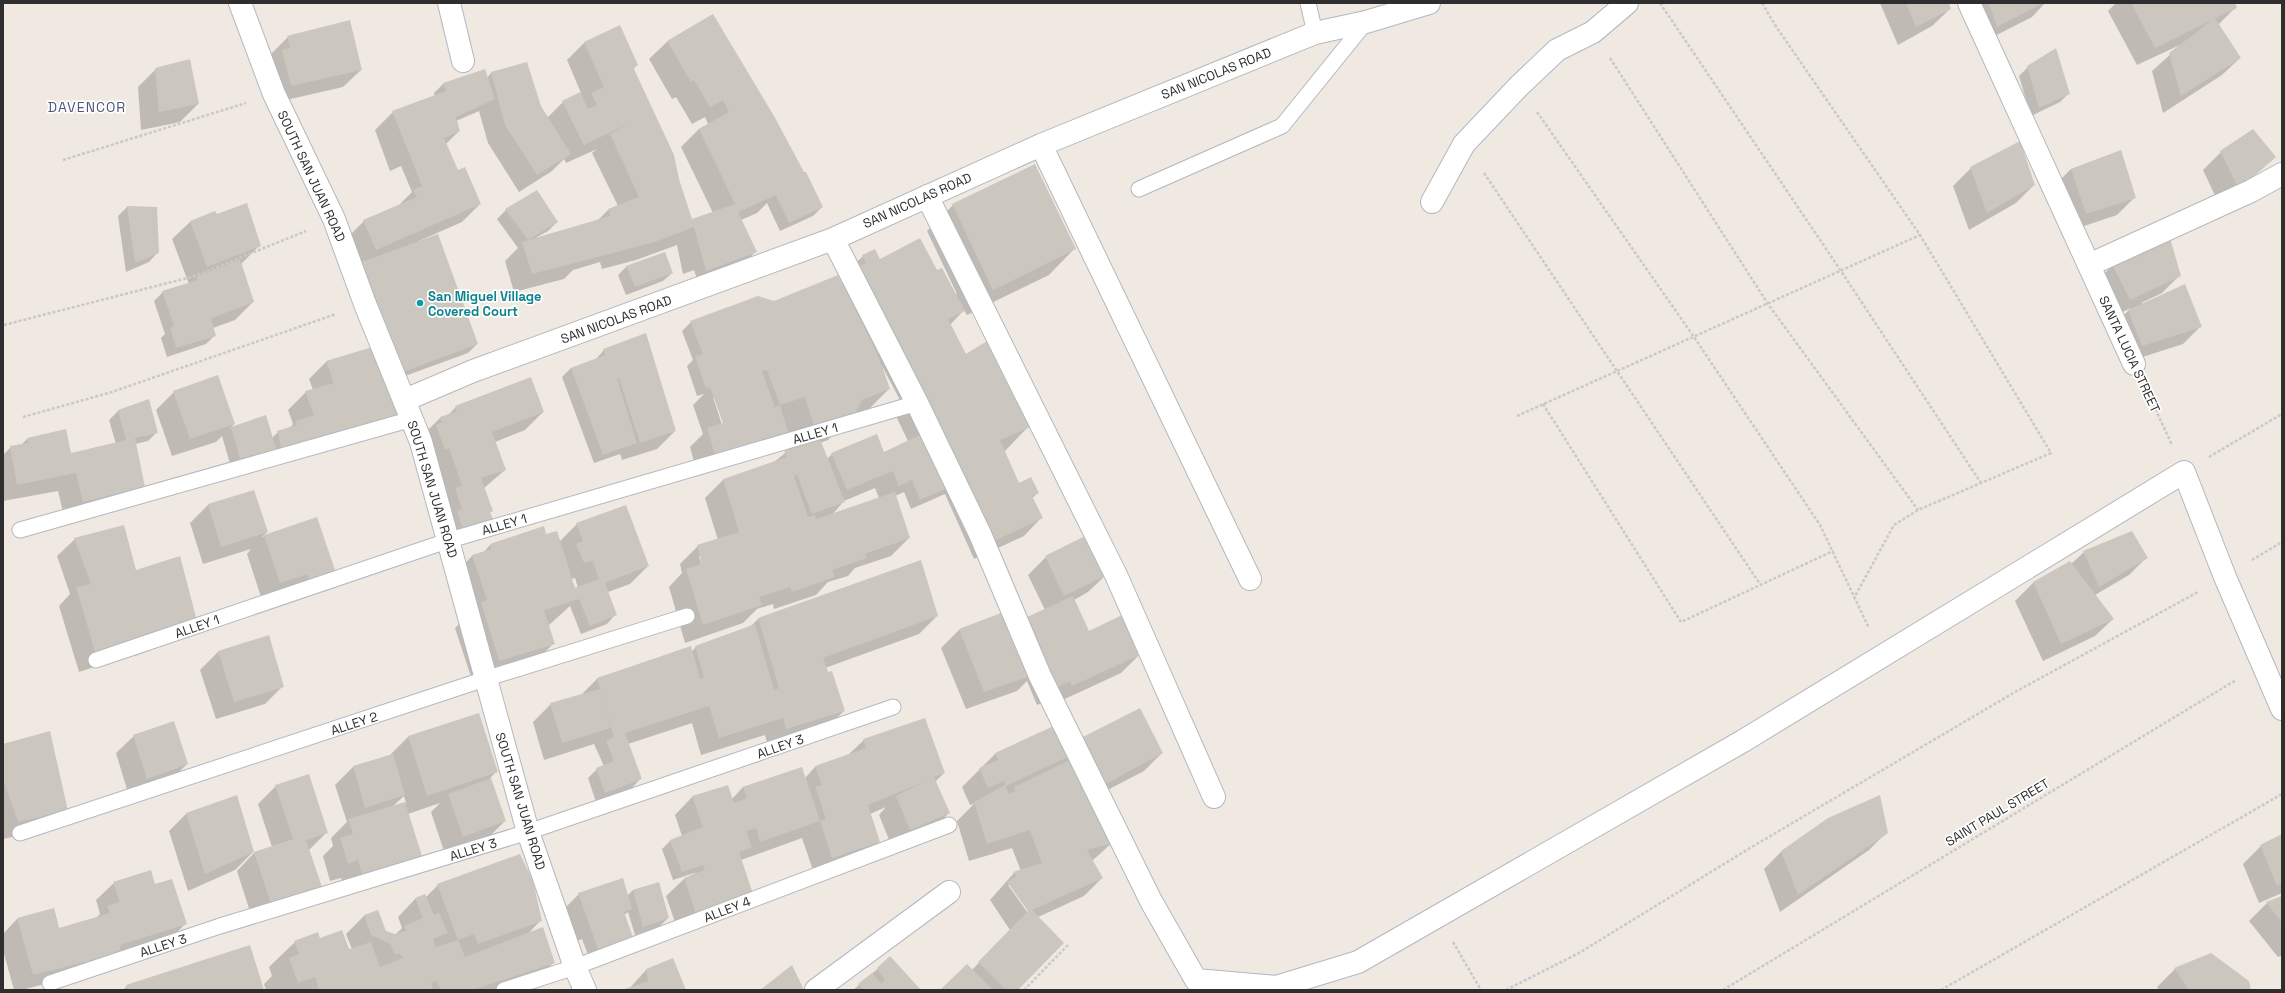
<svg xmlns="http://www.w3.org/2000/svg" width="2285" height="993" viewBox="0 0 2285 993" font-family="'Space Grotesk',sans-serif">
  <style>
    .shadow { fill: #0003; fill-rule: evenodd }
    .building { fill: #cbc7bf }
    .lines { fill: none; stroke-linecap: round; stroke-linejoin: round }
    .service-casing { stroke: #b4b7c1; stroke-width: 17 }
    .minor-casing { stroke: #b4b7c1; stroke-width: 24 }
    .path { stroke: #c9c9c9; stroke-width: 2.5; stroke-dasharray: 3 2; stroke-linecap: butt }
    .service { stroke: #fff; stroke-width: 15 }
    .minor { stroke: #fff; stroke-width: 22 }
    .culture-dot { fill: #0f9aa8; stroke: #fff; stroke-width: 1.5 }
    .labels { text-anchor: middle; stroke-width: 3.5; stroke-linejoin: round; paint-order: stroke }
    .street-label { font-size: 13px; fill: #2e2e2e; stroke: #fff }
    .culture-label { font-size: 13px; font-weight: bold; fill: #0d838f; stroke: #fff; text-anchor: start }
    .neighbourhood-label { font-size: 14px; letter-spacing: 1px; fill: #4d5680; stroke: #fff }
  </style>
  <rect width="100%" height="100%" fill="#efe9e1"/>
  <path class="shadow" d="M1880,3H1948L1950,9L1932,26L1898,45Z
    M1965,3H2045L2032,17L1979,44Z
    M2116,3H2234L2236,7L2218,25L2240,58L2222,75L2163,113L2152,71L2182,44L2137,65L2108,11Z
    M712,15L822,207L813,216L780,231L767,203L757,213L741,220L755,252L747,261L697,279L694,270L683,274L677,245L636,260L602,269L600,262L573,270L564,279L514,292L505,261L518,248L497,219L506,210L557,222L548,231L535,238L597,221L608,210L618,206L592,153L597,149L566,163L564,159L552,171L519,192L488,143L479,111L456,121L459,131L446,144L456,169L480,204L462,222L419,241L477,344L468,353L394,380L346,239L364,221L397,207L412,192L401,166L390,171L375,130L393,112L435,96L434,93L443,84L485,70L487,78L491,73L540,107L547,118L563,102L581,93L567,60L585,42L637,65L633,69L678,179L691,221L713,213L681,147L699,129L708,124L705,117L692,124L676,97L672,99L649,59L667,42Z
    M288,37L361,70L343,87L273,103L270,55Z
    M2028,67L2069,93L2060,102L2031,116L2019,76Z
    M156,69L198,104L180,122L141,130L138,87Z
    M2120,151L2135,197L2117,215L2069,231L2053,187L2071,169Z
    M2221,152L2274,157L2220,206L2203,170Z
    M1971,168L2034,185L2016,203L1969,230L1953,186Z
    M953,205L1074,249L1049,275L967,315L964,310L950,325L965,355L1029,426L1004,452L1019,484L1038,493L1032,498L1041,518L1024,536L974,559L945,494L911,509L904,492L895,496L909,538L891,556L855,568L848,576L828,582L816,595L774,609L773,604L757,609L743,623L685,643L669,587L682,573L680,564L698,546L718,540L705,498L723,480L774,462L789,450L784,438L770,453L698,476L690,447L703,434L693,405L704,394L697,396L687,366L693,360L682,331L691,322L841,284L847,278L845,274L863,256L937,272L955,294H957L927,231ZM882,366L901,402L893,410L908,441L884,453L832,454L827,459L820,443L828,440L847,421L863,415L889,389ZM713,397H715L725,428H723ZM875,488L879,498L832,515L844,501ZM699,556H701L703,569Z
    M127,207L156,208L158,252L149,262L126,272L118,216Z
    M215,212L217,216L260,245L241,264L253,302L235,320L213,328L215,335L206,344L167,357L161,338L165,334L154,301L163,292L189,284L172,239L190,222Z
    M2113,265L2180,275L2162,293L2141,303L2201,326L2183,344L2124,363L2110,329L2131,308L2112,317L2095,283Z
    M627,266L672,273L663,281L626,295L618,275Z
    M646,335L675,431L657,449L622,460L620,454L594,463L562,377L571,368L595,360L604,350Z
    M327,361L400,414L382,432L233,474L222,436L216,442L172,456L156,410L174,392L234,424L230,429L265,416L272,438L278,432L289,429L293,424L288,410L306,392L313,390L309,379Z
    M148,400L157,432L148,441L135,444L144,487L65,520L58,491L3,501V455L11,447L21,445L27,439L71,454L116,444L109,420L118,411Z
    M456,407L543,412L525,430L495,442L505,470L484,488L492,511L489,513L492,519L483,528L454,538L448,521L453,516L422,436L440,418L447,416Z
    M254,491L267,532L262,537L317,518L334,573L262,600L247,554L251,549L203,564L190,523L208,505Z
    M577,524L648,566L630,584L608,592L615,615L607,624L581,634L570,606L548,626L554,643L528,669L474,686L455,628L460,623L447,582L472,556L483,553L490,545L545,536L560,541ZM575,578L578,588L575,589L571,579Z
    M75,539L135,571L178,639L135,656L134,654L79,672L59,606L70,594L57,556Z
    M2084,552L2147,557L2129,575L2095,595L2113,619L2095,636L2043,661L2015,601L2033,583L2070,562L2071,564Z
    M1046,557L1106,575L1088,592L1074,600L1089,632L1139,655L1121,673L1054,704L1052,699L1037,705L1027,681L1017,691L966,709L941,648L959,630L1008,611L1016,629L1045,610L1028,575Z
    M937,616L919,634L825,668L844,711L826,728L768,746L765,735L701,755L692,723L628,744L640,779L632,788L596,802L588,778L597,769L604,766L594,744L544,760L533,722L551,704L581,695L598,678L691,652L696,647L750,627L758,619Z
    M268,637L283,686L265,704L216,719L200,670L218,652Z
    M478,714L496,772L490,778L505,821L487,839L445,854L431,812L440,803L408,814L420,856L403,874L345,892L341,878L330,881L323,856L333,846L331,838L347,822L335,785L353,767L390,755L408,737ZM404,796L406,803L392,807Z
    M1055,726L1067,752L1162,753L1144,771L1092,798L1113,842L1092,861L1102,878L1084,896L1038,917L1016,990H941L972,970L1010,930L990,900L1014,873L1021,871L1012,848L969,861L957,821L974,804L970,805L962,787L995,754ZM1008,885H1011L1031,915L1030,916Z
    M134,736L187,764L169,782L129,796L116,753Z
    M864,740L944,773L935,782L949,813L931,831L892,847L879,815L886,807L870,814L879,842L861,860L815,876L802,838L741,860L752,893L678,931L666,896L684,879L697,872L673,880L662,849L671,840L682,836L675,815L692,797L732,799L743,787L801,768L805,778L815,767L848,755Z
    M3,745L67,811L49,829L3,839Z
    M276,786L327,832L309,850L321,887L253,921L237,871L254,853L272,847L258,804Z
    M187,813L253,852L235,870L188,891L169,831Z
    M1887,832L1869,850L1780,912L1764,869L1782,851Z
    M2282,835V893L2259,903L2243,864L2261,846Z
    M114,883L155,885L185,924L168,942L59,980L22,990H14L3,950V934L17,919L54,909L59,929L96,918L100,914L96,900Z
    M658,883L668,918L659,927L635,935L628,912L624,915L633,940L590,960L582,939L571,943L561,912L579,894L627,896L633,890Z
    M438,885L540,921L527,935L553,963L536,981L508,990H266L264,984L272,976L269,967L295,942L319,939L349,951L352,949L346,934L364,916L378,912L385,931L395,935L402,928L398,917L415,899L425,898Z
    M2282,897V956L2278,957L2249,921L2267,903Z
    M890,958L919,990H853L859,985Z
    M2175,969L2250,990H2159L2157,987Z
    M646,970L685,990H624L629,989Z
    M127,986L263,990H123Z"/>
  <path class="building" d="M1906,3H1949L1951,9L1916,27Z
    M1989,3H2043L1997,27Z
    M2131,3H2235L2237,8L2155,48Z
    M713,14L774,116L804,172H806L823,207L789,223L776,195L738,212L757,252L706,271L694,227L655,242L532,274L522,242L610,216L608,209L639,197L610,134L632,122L584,145L562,101L580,92L588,109L597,105L591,93L604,87L584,42L620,25L638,65L633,67L674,155L679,179L692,219L735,204L699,129L729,112L723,100L710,107L694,80L691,82L667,41Z
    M2215,18L2241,58L2181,96L2169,53Z
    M350,20L362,70L291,86L282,50L290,48L287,36Z
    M2056,48L2070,94L2039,108L2027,66Z
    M190,59L199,104L159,112L155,68Z
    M527,62L541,106L571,154L537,175L505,125L491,72Z
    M485,69L495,99L456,117L460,131L444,138L458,170L465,167L481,204L376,250L363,220L417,197L413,190L422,186L392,111L446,91L443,83Z
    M2253,129L2276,157L2239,189L2220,151Z
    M2020,141L2035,185L1987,213L1970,167Z
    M2121,150L2136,198L2086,214L2071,169Z
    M1035,164L1076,249L993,290L952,204Z
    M537,190L558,222L528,240L505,209Z
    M247,203L261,246L207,267L190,221L215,211L217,214Z
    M127,206L157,207L159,253L135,263Z
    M438,234L478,344L403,372L362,262Z
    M920,238L937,270L942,268L965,311L948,319L966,354L987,341L1031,427L1000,440L1019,483L1031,477L1039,493L1032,496L1043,518L992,542L857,267L866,263L862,255L875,249L880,259Z
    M2170,238L2181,276L2130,300L2112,264Z
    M665,252L673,273L635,287L626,266Z
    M240,259L254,302L212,318L210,315L216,336L176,348L170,328L174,326L162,291L198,280L196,277Z
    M838,275L877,353L890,389L862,400L855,414L815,428L805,397L780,405L767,370L762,371L775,407L780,405L789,435L716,458L707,428L723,423L710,387L706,388L695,356L703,354L690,321L758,296L774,301Z
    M2185,284L2202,327L2142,346L2128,310Z
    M646,333L676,431L640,443L619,378L617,379L637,443L603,455L571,368L605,355L603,349Z
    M379,345L401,414L282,450L277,431L297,425L296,421L314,415L305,391L334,383L326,361Z
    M218,375L235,424L190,439L173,391Z
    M531,377L544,412L492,432L506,470L481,478L493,511L490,512L493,519L463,530L457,511L462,509L455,488L462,486L449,448L445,450L436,425L442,422L440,417L457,411L455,406Z
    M149,399L158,433L135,438L145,487L83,502L76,473L17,485L10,446L28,443L27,438L66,429L71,453L126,440L118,410Z
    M266,415L278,455L242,466L231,427Z
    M928,431L954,485L920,500L912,480L899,486L893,471L847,490L831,453L877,434L884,452Z
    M820,439L845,502L812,514L797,475L794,476L808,517L815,515L816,519L895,492L910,538L865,554L867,558L832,570L835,577L792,592L790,587L759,597L762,605L703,625L686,569L702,564L697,545L739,532L723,479L787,457L784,451Z
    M254,490L268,532L221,547L208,504Z
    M626,505L649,566L605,583L617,615L590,626L579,599L544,610L555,644L499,661L481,602L487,600L472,555L491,549L490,544L544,526L546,534L557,531L575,588L599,579L593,561L584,563L576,544L583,541L576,523Z
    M317,517L336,573L309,581L308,574L280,583L264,535Z
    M124,525L136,570L180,556L197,621L96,655L76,587L91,584L74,538Z
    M2132,531L2148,558L2099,587L2083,551Z
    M1087,535L1107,575L1064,596L1045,556Z
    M921,560L938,616L823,658L828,672L832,671L845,711L786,729L783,718L719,738L709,706L625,733L642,779L605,793L596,768L614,761L606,741L614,737L597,678L691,646L700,678H704L695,646L755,624L774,690L779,688L758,618Z
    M2070,561L2114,619L2061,644L2033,582Z
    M1073,596L1089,631L1122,615L1140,655L1072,686L1070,681L1055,688L1025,618Z
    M1009,610L1036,674L984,692L959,629Z
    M269,635L284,687L234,702L218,651Z
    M600,689L611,728L562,743L550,703Z
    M1140,708L1163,753L1102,786L1079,739Z
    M479,713L498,772L427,796L408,736Z
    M925,718L945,773L934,777L950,813L910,830L896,796L926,781L868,805L880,842L832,858L820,821L826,819L815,787L822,785L815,766L866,748L863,739Z
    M174,721L188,764L147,779L133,735Z
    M1056,725L1070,756L1006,786L1004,781L988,788L979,768L998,760L995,753Z
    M50,731L68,811L18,822L3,779V744Z
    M393,754L405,795L365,808L353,766Z
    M1074,758L1115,843L1087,850L1103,878L1032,910L1064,943L1018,990H1006L978,962L1028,911L1007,882L1016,876L1013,872L1042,863L1030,830L987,844L974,802L1005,785L1009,794L1015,791L1014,787Z
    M802,767L820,821L760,842L756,828L746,831L752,848L739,852L753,894L696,914L684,878L705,870L703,865L682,872L670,840L703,827L692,796L728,785L734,803L747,798L743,787Z
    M309,774L328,833L306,840L322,887L271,904L254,852L293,839L275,785Z
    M491,778L506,821L463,837L448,794Z
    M237,795L254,852L205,874L186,813Z
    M1880,795L1888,833L1798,895L1781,851L1828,818Z
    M405,802L422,856L362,875L358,860L348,864L340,838L353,834L348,819Z
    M2282,834V884L2277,886L2260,845Z
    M520,854L533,881L542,921L478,944L474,934L458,940L465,957L543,927L555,963L473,990H441L437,981L431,983L433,990H319L315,977L298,983L289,958L299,954L294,941L318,932L320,938L342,930L349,949L371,942L380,967L403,958L399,953L395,955L390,944L371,935L364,915L378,910L386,931L395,934L406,931L404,926L423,918L415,898L425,894L434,915L439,913L448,933L433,939L436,947L458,940L437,884Z
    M151,870L155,884L172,879L187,924L120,945L121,953L33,975L17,918L54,908L59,928L110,913L107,906L120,902L113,882Z
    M623,878L632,909L624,912L634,940L599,952L578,893Z
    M659,882L669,918L643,927L633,890Z
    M2282,896V923L2266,902Z
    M250,945L264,990H128L126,985Z
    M2211,953L2249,981L2251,990H2189L2174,968Z
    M890,956L921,990H864L858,984L872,973L881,983L885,980L877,968Z
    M673,958L686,990H622L648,981L646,969Z
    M967,964L993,990H940Z
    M792,965L804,990H760Z"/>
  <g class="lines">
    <defs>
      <path id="service" d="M1308,3L1315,33
        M1139,189L1282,126L1366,22
        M20,530L412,419
        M96,660L450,540L917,403
        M20,833L485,679L687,616
        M50,983L220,926L528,832L893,707
        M504,990L575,967L949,825"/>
      <path id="minor" d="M240,3L274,94L334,219L365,304L421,442L528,832L575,967L585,990
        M449,3L463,61
        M1969,3L2134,364
        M1041,145L1250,579
        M927,196L1116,575L1214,797
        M1432,202L1464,144L1519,86L1557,50L1593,32L1627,3
        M833,239L917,403L980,534L1040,676L1151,901L1196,980L1276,987L1358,962L1743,741L2184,472L2225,577L2282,709
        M2089,265L2251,191L2282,174
        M405,400L473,371L833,239L1041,145L1315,33L1366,22L1429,3
        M816,990L949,892"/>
    </defs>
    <use href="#service" class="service-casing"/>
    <use href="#minor" class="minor-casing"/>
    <path class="path" d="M1660,3L1841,271L1981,483
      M1762,3L1777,28L1920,235L2051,453L1918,510L1894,525L1854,598
      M1610,58L1768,304L1918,510
      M1537,112L1694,337L1820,525L1869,628
      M63,160L246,103
      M1484,173L1760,584
      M4,325L195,276L306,231
      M2147,391L2172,445
      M1543,404L1681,622L1833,551
      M1517,416L1920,235
      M23,417L112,392L336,314
      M2209,457L2282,414
      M2252,560L2282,542
      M1453,942L1481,990
      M1024,990L1068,945
      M1506,990L1579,953L1750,848L2015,692L2198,592
      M1723,990L2236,680
      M1941,990L2282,794"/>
    <use href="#service" class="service"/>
    <use href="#minor" class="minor"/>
  </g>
  <circle class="culture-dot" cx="420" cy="303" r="4"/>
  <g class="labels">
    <g class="street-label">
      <text transform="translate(1216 73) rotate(-22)" y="5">SAN NICOLAS ROAD</text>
      <text transform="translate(312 176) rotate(65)" y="5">SOUTH SAN JUAN ROAD</text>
      <text transform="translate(917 200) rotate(-24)" y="5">SAN NICOLAS ROAD</text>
      <text transform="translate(616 319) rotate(-20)" y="5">SAN NICOLAS ROAD</text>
      <text transform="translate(2130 354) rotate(65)" y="5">SANTA LUCIA STREET</text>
      <text transform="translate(815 433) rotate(-16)" y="5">ALLEY 1</text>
      <text transform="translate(433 489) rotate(73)" y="5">SOUTH SAN JUAN ROAD</text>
      <text transform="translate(504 524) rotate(-16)" y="5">ALLEY 1</text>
      <text transform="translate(197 626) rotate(-19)" y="5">ALLEY 1</text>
      <text transform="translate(354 723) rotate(-18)" y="5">ALLEY 2</text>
      <text transform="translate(780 746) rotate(-19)" y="5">ALLEY 3</text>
      <text transform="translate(521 801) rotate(73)" y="5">SOUTH SAN JUAN ROAD</text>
      <text transform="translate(1997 812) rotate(-31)" y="5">SAINT PAUL STREET</text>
      <text transform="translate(473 849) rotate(-17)" y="5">ALLEY 3</text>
      <text transform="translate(727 909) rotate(-21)" y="5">ALLEY 4</text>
      <text transform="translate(163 945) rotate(-18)" y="5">ALLEY 3</text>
    </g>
    <g class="culture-label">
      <text x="428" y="301">San Miguel Village<tspan x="428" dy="15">Covered Court</tspan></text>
    </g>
    <g class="neighbourhood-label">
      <text x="87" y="112">DAVENCOR</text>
    </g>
  </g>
  <rect width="2285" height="993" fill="none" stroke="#2e2e2e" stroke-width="8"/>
</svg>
